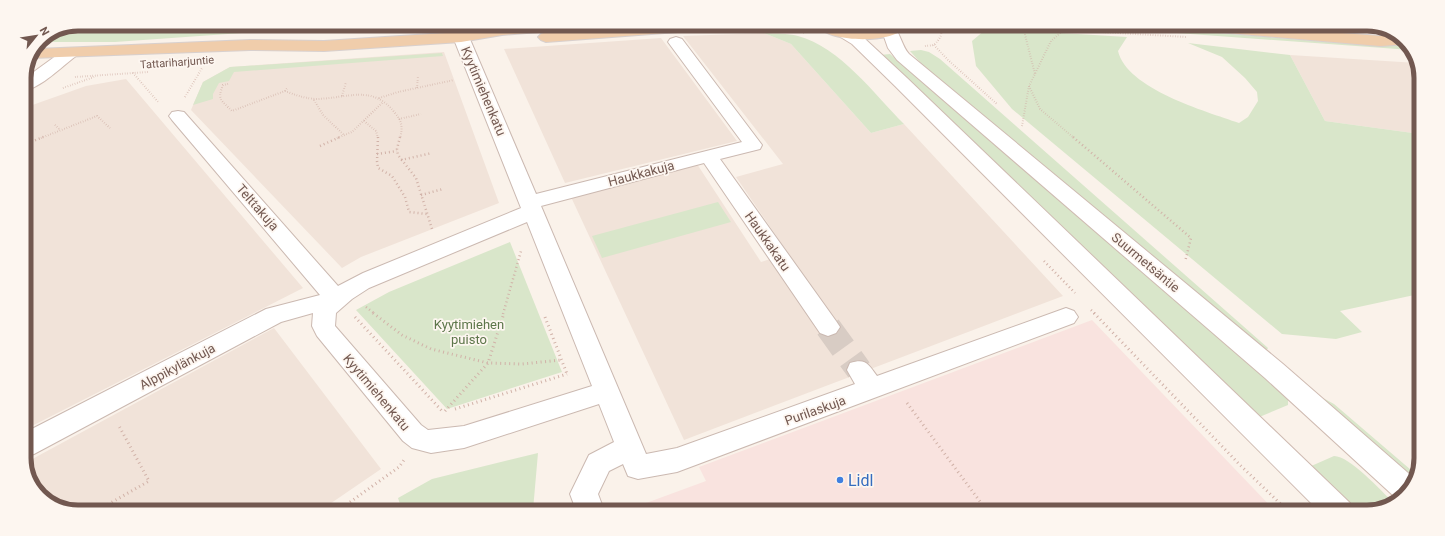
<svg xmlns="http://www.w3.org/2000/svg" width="1445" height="536" viewBox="0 0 1445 536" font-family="Roboto,sans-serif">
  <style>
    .residential { fill: #f1e3d9 }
    .commercial { fill: #f9e3df }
    .green { fill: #d9e6ca }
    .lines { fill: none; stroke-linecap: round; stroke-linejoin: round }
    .street-tunnel { stroke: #d8ccc4; stroke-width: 26; stroke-dasharray: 26 13; stroke-linecap: butt }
    .street-casing { stroke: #cbb9b1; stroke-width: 2 }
    .secondary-casing { stroke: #cfbbb2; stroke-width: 2 }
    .primary-casing { stroke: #d8d0ce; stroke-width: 2 }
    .path-far2 { stroke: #d1b2a8; stroke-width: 2; stroke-dasharray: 0.5 2; stroke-linecap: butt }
    .path-far1 { stroke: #d1b2a8; stroke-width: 2.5; stroke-dasharray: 1 3; stroke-linecap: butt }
    .path { stroke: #d1b2a8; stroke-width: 3; stroke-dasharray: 1 3.5; stroke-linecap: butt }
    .street { fill: #fff; fill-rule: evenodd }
    .secondary { fill: #fff; fill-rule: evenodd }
    .primary { fill: #f0cdab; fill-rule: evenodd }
    .shop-dot { fill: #3f7fe0; stroke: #fdf6f0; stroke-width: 1.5 }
    .labels { text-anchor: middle; stroke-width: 3.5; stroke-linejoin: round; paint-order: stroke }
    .far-street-label { font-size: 11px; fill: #725850; stroke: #fdf6f0 }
    .street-label { font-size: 13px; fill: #725850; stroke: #fdf6f0 }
    .park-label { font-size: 13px; fill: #5d764a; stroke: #fdf6f0 }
    .near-shop-label { font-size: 16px; fill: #366cbe; stroke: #fdf6f0; text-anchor: start }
    .rim { fill: none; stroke: #725850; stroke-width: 5 }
  </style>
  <rect width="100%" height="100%" fill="#faf2ea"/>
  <path class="residential" d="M764,33L791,44L871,133L904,124L1063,296L684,440L571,197L697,164L761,262L788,253L736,177L783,164L683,36Z
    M661,38L737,141L565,183L504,49Z
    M444,52L499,203L361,257L342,268L191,110L203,82L230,67Z
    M1290,55L1417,63L1421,75L1420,134L1325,121Z
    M126,79L303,288L24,430V108L86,86Z
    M274,328L381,469L321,510L61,509L35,491L25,463Z"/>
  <path class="commercial" d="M1092,320L1276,512L627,510L706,481L699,467Z"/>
  <path class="green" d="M78,24L357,25L115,42H39L40,40Z
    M1095,26H1134L1341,43L1410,46L1411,50L1136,30L1097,29Z
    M1283,27L1388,30L1393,33Z
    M985,30H1012L1127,37L1118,51C1127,89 1205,111 1239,123L1248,117L1258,101L1257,92L1245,78L1222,57L1188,43L1290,55L1325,121L1420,134L1419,294L1340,311L1362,332L1336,339L1282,334L1012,109L976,66L972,41Z
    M764,33C775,34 787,33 798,36C840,47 874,94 904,124L871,133L791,44Z
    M921,50L929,52L940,59L1268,348L1266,351L926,69L910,51Z
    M442,53L443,56L234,72L229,81L219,83L213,94V99L193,105L203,82L230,67Z
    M890,54L1221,336L1288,397V405L1257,418L880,55Z
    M718,202L731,222L602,258L592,236Z
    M510,242L562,372L447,409L356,310L389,292Z
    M1323,398L1334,404L1418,476L1412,483L1320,401Z
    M538,453L533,510H402L398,498L432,479Z
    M1334,456C1350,456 1381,491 1394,503L1367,512H1352L1309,467Z"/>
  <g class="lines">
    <path class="street-tunnel" d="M828,327L859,370"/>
    <defs>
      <path id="street" d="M461,32L466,34L469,37L536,194L742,142L668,42L670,39L676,37L682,39L762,145L760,149L720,159L836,321L840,327L836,333L828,336L820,333L704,163L541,206L646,454L677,448L855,384L847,370L850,363C866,358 868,364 877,376L1066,308L1074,311L1078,317L1074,323L677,472L638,479L628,476L623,464L609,471L598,494L604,510H576L570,494L589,455L614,442L599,404L464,448L431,453L412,448L403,441L317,336L312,326L313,313L281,322L34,454L24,457V433L266,309L320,295L172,120L169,116L172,112L178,111L184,112L338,286L363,273L521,208L453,37L456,34ZM527,222L592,386L464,426L428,430L421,425L335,326L336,313L352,299L369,288Z"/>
      <path id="secondary" d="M890,26L895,28C901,36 902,46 909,54L1283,364L1415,479L1400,500L1397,499L1265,378L897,60L888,48L882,31L885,28Z
        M844,28L864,38L907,78L1350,503L1354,512H1320L895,86L852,44L839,36L836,33L839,30Z
        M70,48L76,50L78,53L76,56C60,68 43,86 24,91V79L64,50Z"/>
      <path id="primary" d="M508,25H572L569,28L564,30L502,35L461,42L324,51L250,50L32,58L36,49L250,40L324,41L461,32Z
        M641,25H711L709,28L704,30L546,42L541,40L538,37L541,34L546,32Z
        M817,26H837L862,31L879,30L888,26H907C894,44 830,43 817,26Z
        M1199,26L1266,27L1380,36H1397L1409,44L1380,46L1206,31L1201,29Z"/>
    </defs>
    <use href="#street" class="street-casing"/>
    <use href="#secondary" class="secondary-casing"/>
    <use href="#primary" class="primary-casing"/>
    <path class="path-far2" d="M788,26L789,28L805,33
      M998,26L1187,37
      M1023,27L1035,74
      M942,29L987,26
      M724,31L789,28
      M934,45L948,60L997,104
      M925,46L934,45C940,39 943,34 941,26
      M133,73L159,103
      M75,77L148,72
      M228,84L223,85C217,100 221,100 232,111L285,91C295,95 304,98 315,99C346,99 372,83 395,113C402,121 403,128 400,138
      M1029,86L1040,109L1074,138
      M63,88L94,77
      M417,88L418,76
      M285,91L288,87
      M342,96L346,82
      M185,97L202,68
      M379,98L398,92L454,80
      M314,100L323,115L344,135
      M399,119L421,114
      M364,121L376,131L378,138
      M55,125L60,130
      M1022,126L1029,86L1051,41L1065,29
      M41,138L97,116L110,128
      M337,138L352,132L383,102"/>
    <path class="path-far1" d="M378,137L377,161L378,168L392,176L405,197L409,212L427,214
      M400,137L397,149L398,155L416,178L432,229
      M1073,137L1191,238L1185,262
      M24,145L43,137
      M320,146L340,137
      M377,154L397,151
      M401,160L432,153
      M421,195L443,189
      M1044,261L1075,293
      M366,307L375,314
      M1091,310L1095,314
      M503,314L521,251"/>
    <path class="path" d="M373,313L402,335L431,349L488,363L522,364L561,360
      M1094,313L1239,464L1289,512
      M355,317L443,412
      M545,317L567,374
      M907,403L987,511
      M455,409L567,374
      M445,411L488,363L504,313
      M100,509L149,481L119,426
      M339,510L399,467L404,460"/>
    <use href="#street" class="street"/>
    <use href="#secondary" class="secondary"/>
    <use href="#primary" class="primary"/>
  </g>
  <circle class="shop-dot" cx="840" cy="480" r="4"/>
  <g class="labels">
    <g class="far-street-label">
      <text transform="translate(177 62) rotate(-4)" y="4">Tattariharjuntie</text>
    </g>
    <g class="street-label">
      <text transform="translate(484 91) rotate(67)" y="5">Kyytimiehenkatu</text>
      <text transform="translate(641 173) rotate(-15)" y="5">Haukkakuja</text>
      <text transform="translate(258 207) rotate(49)" y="5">Telttakuja</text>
      <text transform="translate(768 241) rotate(55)" y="5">Haukkakatu</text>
      <text transform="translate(1146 262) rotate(40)" y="5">Suurmetsäntie</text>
      <text transform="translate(177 366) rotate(-28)" y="5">Alppikylänkuja</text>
      <text transform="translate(377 392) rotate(50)" y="5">Kyytimiehenkatu</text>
      <text transform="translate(815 410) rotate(-20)" y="5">Purilaskuja</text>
    </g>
    <g class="park-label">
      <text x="469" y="329">Kyytimiehen<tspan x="469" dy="15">puisto</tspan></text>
    </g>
    <g class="near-shop-label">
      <text x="848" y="486">Lidl</text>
    </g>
  </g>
  <path d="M0 0H1445V536H0ZM78 31H1367A47 47 0 0 1 1414 78V458A47 47 0 0 1 1367 505H78A47 47 0 0 1 31 458V78A47 47 0 0 1 78 31Z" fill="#fdf6f0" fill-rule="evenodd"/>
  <path class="rim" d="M78 31H1367A47 47 0 0 1 1414 78V458A47 47 0 0 1 1367 505H78A47 47 0 0 1 31 458V78A47 47 0 0 1 78 31Z"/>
  <g transform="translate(36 36) rotate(60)" stroke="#fdf6f0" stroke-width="3" paint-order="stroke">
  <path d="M0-3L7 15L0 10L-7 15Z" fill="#725850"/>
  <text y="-6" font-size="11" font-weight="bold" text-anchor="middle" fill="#725850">N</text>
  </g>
</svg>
